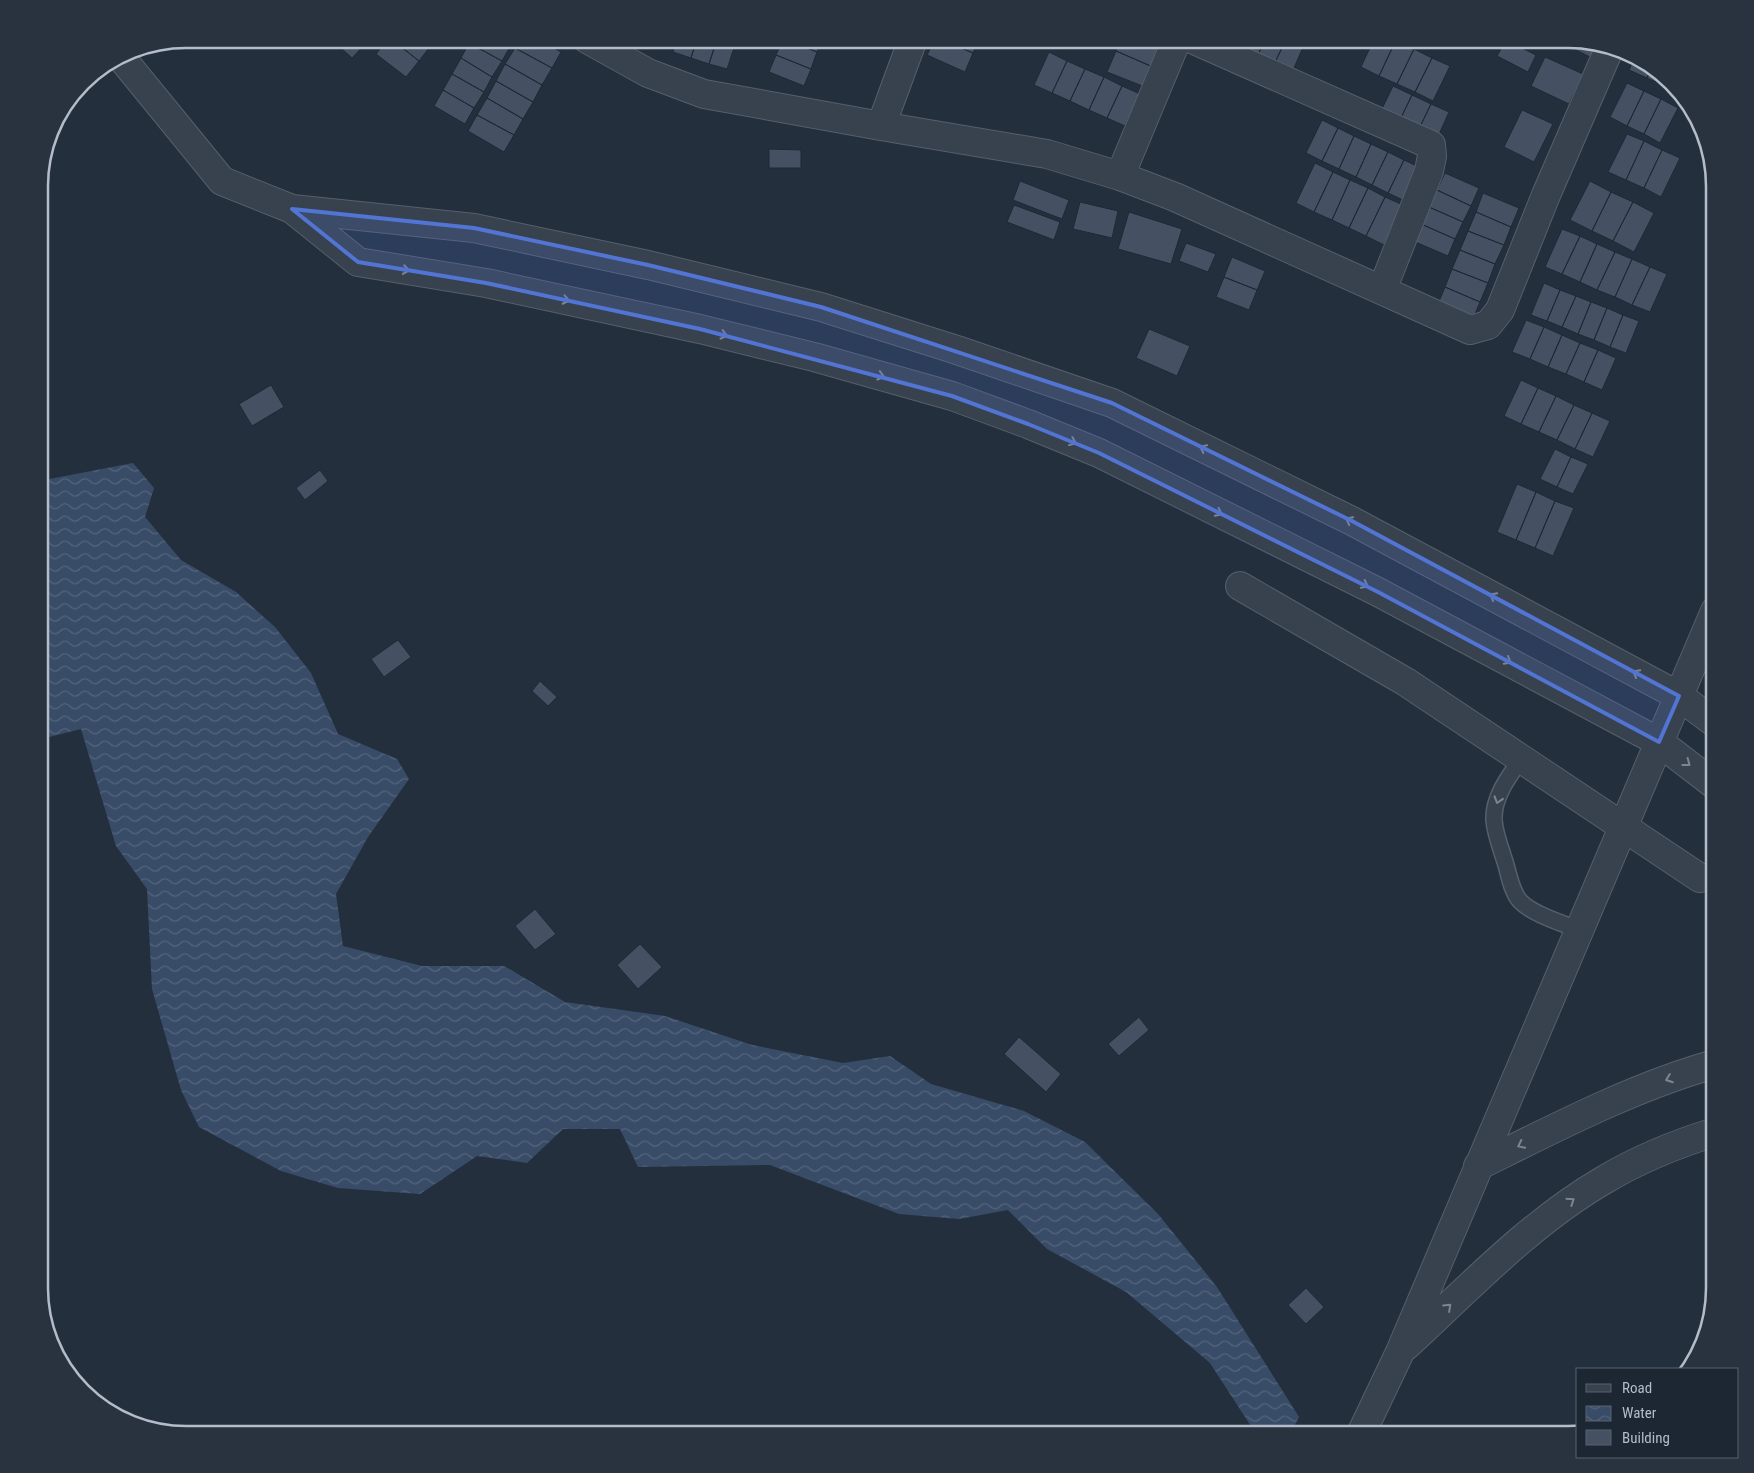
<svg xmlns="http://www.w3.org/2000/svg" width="1754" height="1473" viewBox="0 0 1754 1473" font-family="'Roboto Condensed',sans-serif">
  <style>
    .water { fill: url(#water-waves) }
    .building { fill: #455162; stroke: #1f2835 }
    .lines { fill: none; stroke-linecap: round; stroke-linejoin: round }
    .service-casing { stroke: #565f6c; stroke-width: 18 }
    .minor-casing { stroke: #565f6c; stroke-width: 30 }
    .tertiary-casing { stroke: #565f6c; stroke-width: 30 }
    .service { stroke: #38414e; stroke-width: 15 }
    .minor { stroke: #38414e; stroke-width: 28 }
    .tertiary { stroke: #38414e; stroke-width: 28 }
    .oneway { stroke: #7c8592 }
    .marked { fill: #5274d3; fill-opacity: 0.2; stroke: #5274d3; stroke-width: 4; stroke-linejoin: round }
    .rim { fill: none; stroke: #b4bcc9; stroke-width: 2.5 }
  </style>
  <defs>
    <pattern id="water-waves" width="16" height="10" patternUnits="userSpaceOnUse" patternTransform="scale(1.25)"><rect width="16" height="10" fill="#394c67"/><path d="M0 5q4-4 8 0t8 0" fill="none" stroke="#53647b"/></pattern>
  </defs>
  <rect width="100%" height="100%" fill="#242f3e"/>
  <path class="water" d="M133,463L154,488L145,517L181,560L236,592L275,627L311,673L338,734L397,759L409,779L368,837L336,894L343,946L422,966H504L565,1002L665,1016L752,1045L843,1063L890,1056L931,1084L1024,1111L1085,1142L1158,1214L1217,1287L1299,1417L1290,1434H1256L1210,1363L1126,1292L1047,1249L1008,1210L959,1219L899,1214L770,1165L638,1167L620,1129H563L527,1163L477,1156L420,1194L338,1188L281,1171L199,1127L181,1090L152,989L147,889L116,846L81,729L45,738L39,761V481Z"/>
  <path class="building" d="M331,39H364L367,42L352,58Z
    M388,39H391L419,61L406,77L376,54Z
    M391,39H426L432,44L419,61Z
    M472,39H500L511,45L502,61L469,43Z
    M500,39H514L511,45Z
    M520,39H538L561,52L552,68L515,48Z
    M677,39H697L691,58L673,52Z
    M697,39H717L709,64L691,58Z
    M717,39H737L727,69L709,64Z
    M783,39L817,52L811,69L776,55Z
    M785,39H823L817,52Z
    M935,39H940L973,53L965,72L927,55Z
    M940,39H980L973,53Z
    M1121,39H1143L1162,47L1153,67L1116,51Z
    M1223,39H1243L1237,54Z
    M1243,39H1265L1255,62L1237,54Z
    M1265,39H1286L1272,69L1255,62Z
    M1286,39H1291L1304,45L1290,77L1272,69Z
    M1374,39H1392L1396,40L1379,76L1361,67Z
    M1554,39H1569L1598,45L1592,58Z
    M1396,40L1414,49L1397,84L1379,76Z
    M1506,40L1536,55L1528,72L1497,56Z
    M469,43L502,61L492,77L461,58Z
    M515,48L552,68L542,85L505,64Z
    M1414,49L1432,58L1415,92L1397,84Z
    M1116,51L1153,67L1145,87L1107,72Z
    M1049,52L1067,61L1052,93L1034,85Z
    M776,55L811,69L804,86L769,72Z
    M1635,56L1652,67L1647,78L1629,70Z
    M1545,57L1583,74L1569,104L1531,86Z
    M461,58L492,77L484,92L452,74Z
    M1432,58L1450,66L1433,101L1415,92Z
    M1067,61L1085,69L1070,101L1052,93Z
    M505,64L542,85L533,102L496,81Z
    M1652,67L1666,75L1668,79L1665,86L1647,78Z
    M1085,69L1104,77L1089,110L1070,101Z
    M452,74L484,92L474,108L443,90Z
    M1104,77L1122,86L1107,118L1089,110Z
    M1668,79L1677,91L1665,86Z
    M496,81L533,102L523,119L487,98Z
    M1627,83L1644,91L1627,126L1610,117Z
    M1122,86L1140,94L1125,126L1107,118Z
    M1393,86L1412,95L1398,124L1379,115Z
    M443,90L474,108L465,124L434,106Z
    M1644,91L1661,99L1644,134L1627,126Z
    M1412,95L1431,104L1417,133L1398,124Z
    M487,98L523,119L514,135L477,115Z
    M1661,99L1678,108L1660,143L1644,134Z
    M1431,104L1449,112L1436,141L1417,133Z
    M1522,110L1553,124L1534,162L1504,147Z
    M477,115L514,135L504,152L468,131Z
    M1322,120L1338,128L1322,161L1306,153Z
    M1338,128L1354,136L1339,169L1322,161Z
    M1627,134L1644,141L1626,180L1608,172Z
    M1354,136L1371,144L1356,177L1339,169Z
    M1644,141L1662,150L1644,188L1626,180Z
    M1371,144L1388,152L1372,185L1356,177Z
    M769,149L801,150V168H769Z
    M1662,150L1680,158L1661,197L1644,188Z
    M1388,152L1404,160L1388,193L1372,185Z
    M1404,160L1421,168L1405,201L1388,193Z
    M1315,163L1333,172L1314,212L1296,203Z
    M1333,172L1350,180L1332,220L1314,212Z
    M1445,173L1479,188L1471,206L1437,190Z
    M1350,180L1368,188L1349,228L1332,220Z
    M1020,181L1069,200L1062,219L1013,200Z
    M1590,181L1611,192L1592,231L1570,220Z
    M1368,188L1385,197L1366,236L1349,228Z
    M1437,190L1471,206L1463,222L1429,207Z
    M1611,192L1633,202L1613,241L1592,231Z
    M1483,193L1519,208L1511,227L1476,212Z
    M1385,197L1403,205L1384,245L1366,236Z
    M1080,202L1118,211L1112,238L1073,229Z
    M1633,202L1654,213L1634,252L1613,241Z
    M1014,205L1060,222L1054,240L1007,222Z
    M1429,207L1463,222L1455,239L1421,224Z
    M1129,212L1182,229L1171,264L1118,249Z
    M1476,212L1511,227L1504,245L1468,231Z
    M1421,224L1455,239L1448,256L1413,241Z
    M1562,229L1580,236L1562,274L1545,267Z
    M1468,231L1504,245L1495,264L1460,250Z
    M1580,236L1597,244L1580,282L1562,274Z
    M1186,243L1216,254L1208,272L1179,261Z
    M1597,244L1615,252L1597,290L1580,282Z
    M1460,250L1495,264L1488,283L1452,269Z
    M1615,252L1632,259L1615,297L1597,290Z
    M1232,257L1265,271L1257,290L1224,277Z
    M1632,259L1650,267L1632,305L1615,297Z
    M1650,267L1667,274L1650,312L1632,305Z
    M1452,269L1488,283L1480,302L1445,287Z
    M1224,277L1257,290L1249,310L1216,297Z
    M1544,283L1560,290L1547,321L1531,315Z
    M1445,287L1480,302L1472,321L1437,306Z
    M1560,290L1576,296L1562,327L1547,321Z
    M1576,296L1591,302L1578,334L1562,327Z
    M1591,302L1607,308L1594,340L1578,334Z
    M1607,308L1623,315L1610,347L1594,340Z
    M1623,315L1639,321L1626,353L1610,347Z
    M1526,320L1544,327L1530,359L1512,352Z
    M1544,327L1562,335L1548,367L1530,359Z
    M1149,329L1190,346L1177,376L1136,358Z
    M1562,335L1580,343L1566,374L1548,367Z
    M1580,343L1598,350L1584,382L1566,374Z
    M1598,350L1616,358L1602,390L1584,382Z
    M1521,380L1538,388L1521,424L1504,416Z
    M271,385L284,407L252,426L239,404Z
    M1538,388L1556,396L1539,432L1521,424Z
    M1556,396L1574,405L1557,440L1539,432Z
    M1574,405L1592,413L1575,449L1557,440Z
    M1592,413L1610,421L1593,457L1575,449Z
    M1555,449L1571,457L1557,487L1540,479Z
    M1571,457L1588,464L1573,494L1557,487Z
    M320,470L328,481L305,500L296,488Z
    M1517,484L1536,492L1516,540L1497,532Z
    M1536,492L1555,501L1535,548L1516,540Z
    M1555,501L1574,508L1553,556L1535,548Z
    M398,640L411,657L384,677L371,659Z
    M540,681L557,697L548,706L532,691Z
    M535,909L556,934L535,950L515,926Z
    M640,944L662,967L638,989L617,965Z
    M1139,1017L1149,1030L1119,1056L1108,1044Z
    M1019,1037L1061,1074L1046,1092L1004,1054Z
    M1306,1288L1324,1307L1306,1324L1288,1305Z"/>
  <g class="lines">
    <defs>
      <path id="service" d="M1522,758C1509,776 1493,797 1494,820C1495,835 1502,851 1506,865C1509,876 1512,892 1520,901C1532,914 1562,923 1579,930"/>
      <path id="minor" d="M587,39L648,73L704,94L881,126L1047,154L1120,176L1175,197L1470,330L1488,325L1500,310L1546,195L1610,47
        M1192,39L1431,145L1432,156L1429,171L1382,290
        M881,126L913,39
        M1120,176L1177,39"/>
      <path id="tertiary" d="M120,56L222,181L292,209L358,262L486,283L700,329L814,357L952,396L1028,424L1099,453L1378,592L1659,742L1715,785
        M292,209L474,228L648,265L821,307L957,350L1112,403L1352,521L1679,696L1715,723
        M1240,586L1406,682L1700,878
        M1478,1166C1553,1129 1635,1086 1715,1064
        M1406,1346C1469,1288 1530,1223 1604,1180C1639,1159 1676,1144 1715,1132
        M1361,1434L1400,1352L1715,611"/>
    </defs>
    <use href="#service" class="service-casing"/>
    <use href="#minor" class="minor-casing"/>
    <use href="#tertiary" class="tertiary-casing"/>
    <use href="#service" class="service"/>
    <use href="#minor" class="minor"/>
    <use href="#tertiary" class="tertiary"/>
  </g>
  <defs><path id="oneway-chevron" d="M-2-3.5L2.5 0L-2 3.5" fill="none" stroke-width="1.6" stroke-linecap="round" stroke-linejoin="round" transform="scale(1.25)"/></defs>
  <g class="oneway">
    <use href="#oneway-chevron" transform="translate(406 270) rotate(9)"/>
    <use href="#oneway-chevron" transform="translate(566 300) rotate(12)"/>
    <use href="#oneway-chevron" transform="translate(724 335) rotate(14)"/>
    <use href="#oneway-chevron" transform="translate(881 376) rotate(16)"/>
    <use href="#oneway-chevron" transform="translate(1073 442) rotate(22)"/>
    <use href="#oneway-chevron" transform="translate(1203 448) rotate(-154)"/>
    <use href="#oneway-chevron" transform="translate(1219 513) rotate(26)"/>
    <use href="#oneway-chevron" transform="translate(1349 520) rotate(-153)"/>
    <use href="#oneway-chevron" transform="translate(1365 585) rotate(26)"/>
    <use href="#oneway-chevron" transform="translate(1493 596) rotate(-152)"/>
    <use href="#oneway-chevron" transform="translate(1508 661) rotate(28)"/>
    <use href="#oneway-chevron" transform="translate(1636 673) rotate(-152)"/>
    <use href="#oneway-chevron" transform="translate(1687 763) rotate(37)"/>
    <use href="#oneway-chevron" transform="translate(1498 800) rotate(107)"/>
    <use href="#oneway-chevron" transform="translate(1669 1079) rotate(160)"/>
    <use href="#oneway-chevron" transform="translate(1521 1145) rotate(154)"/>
    <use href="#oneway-chevron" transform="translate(1571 1201) rotate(-34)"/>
    <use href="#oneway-chevron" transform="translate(1448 1307) rotate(-43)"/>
  </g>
  <path class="marked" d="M292,209L474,228L648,265L821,307L1112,403L1352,521L1679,696L1659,742L1378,592L1099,453L1028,424L952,396L700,329L486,283L358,262Z"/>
  <path d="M0 0H1754V1473H0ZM186 48H1568A138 138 0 0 1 1706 186V1288A138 138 0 0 1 1568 1426H186A138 138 0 0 1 48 1288V186A138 138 0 0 1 186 48Z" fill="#29323f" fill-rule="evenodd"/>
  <path class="rim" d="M186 48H1568A138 138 0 0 1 1706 186V1288A138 138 0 0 1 1568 1426H186A138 138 0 0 1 48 1288V186A138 138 0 0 1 186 48Z"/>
  <rect x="1576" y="1368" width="162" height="90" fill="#1d2633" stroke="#59626f"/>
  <rect x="1586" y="1384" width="25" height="8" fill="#38414e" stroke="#59626f"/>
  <text x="1622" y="1393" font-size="15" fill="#b4bcc9">Road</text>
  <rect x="1586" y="1406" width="25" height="15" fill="url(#water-waves)" stroke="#59626f"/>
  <text x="1622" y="1418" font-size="15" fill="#b4bcc9">Water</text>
  <rect x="1586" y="1430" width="25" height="15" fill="#455162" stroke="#59626f"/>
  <text x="1622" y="1443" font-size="15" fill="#b4bcc9">Building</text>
</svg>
